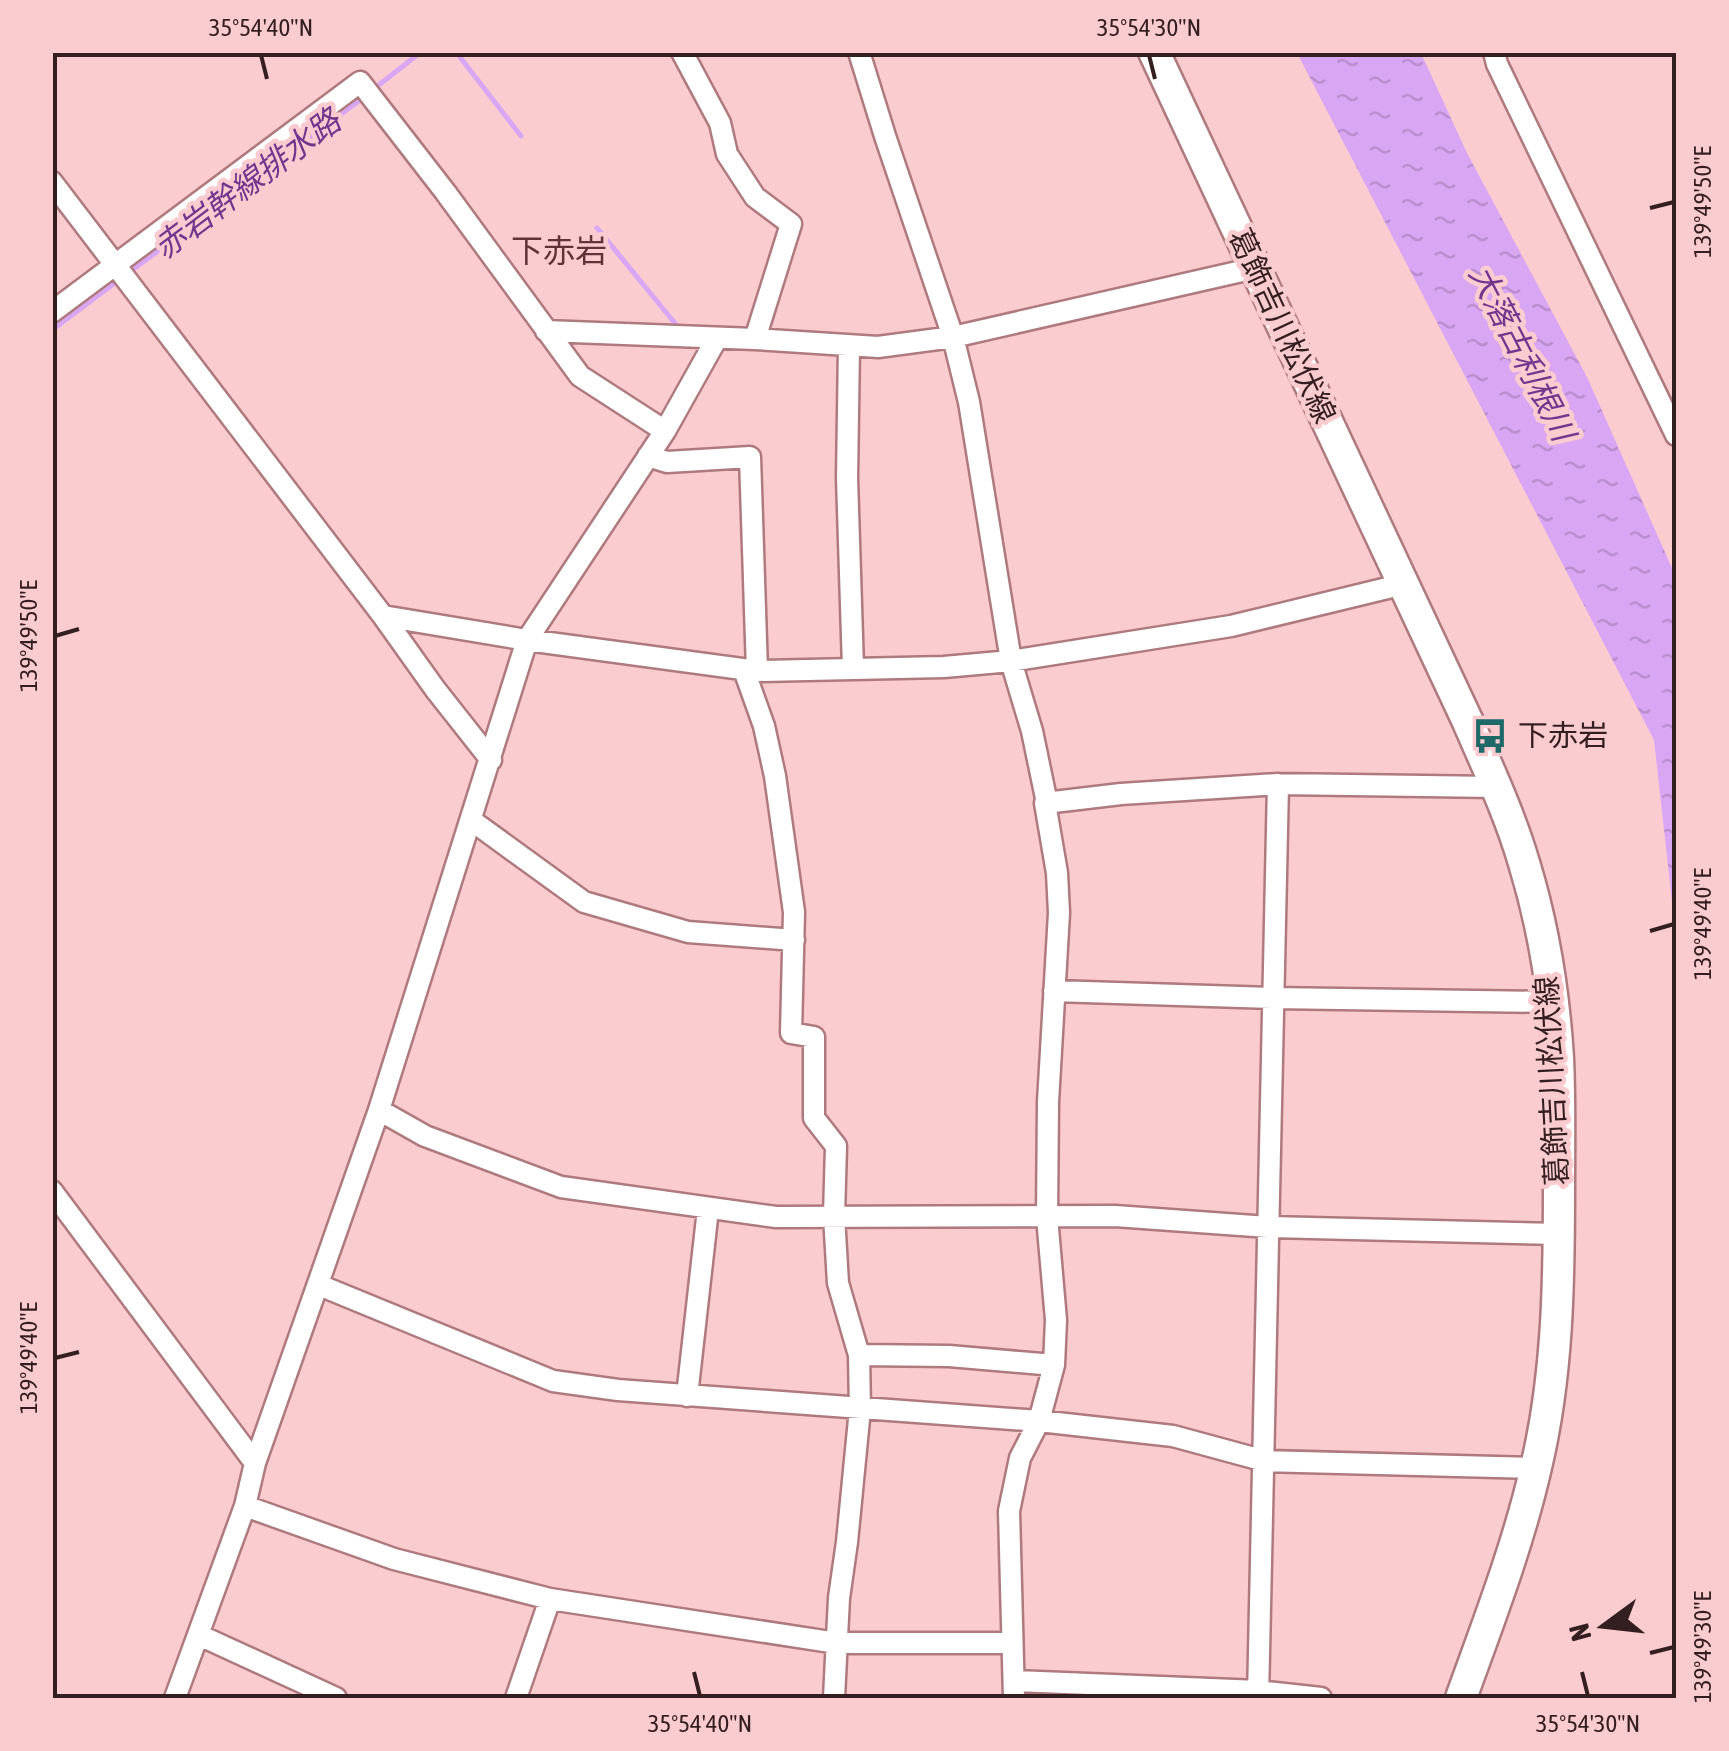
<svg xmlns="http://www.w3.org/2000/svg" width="1729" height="1751" viewBox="0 0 1729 1751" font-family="'Asap Condensed','Noto Sans JP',sans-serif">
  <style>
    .water { fill: url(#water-ripples) }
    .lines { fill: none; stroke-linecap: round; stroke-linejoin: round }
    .stream { stroke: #d9a6f3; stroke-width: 5 }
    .street-casing { stroke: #af7a7e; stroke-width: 25 }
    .primary-casing { stroke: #af7a7e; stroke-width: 35 }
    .street { stroke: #fff; stroke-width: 20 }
    .primary { stroke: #fff; stroke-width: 30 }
    .ticks { fill: none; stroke: #341f20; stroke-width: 4 }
    .labels { text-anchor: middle; stroke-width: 9; stroke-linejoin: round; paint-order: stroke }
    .street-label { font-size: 30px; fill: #341f20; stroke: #fbcccf }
    .poi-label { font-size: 30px; fill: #341f20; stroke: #fbcccf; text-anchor: start }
    .water-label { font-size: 32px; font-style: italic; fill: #73368f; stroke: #fbcccf }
    .neighbourhood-label { font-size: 32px; fill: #613338; stroke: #fbcccf }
    .neatline { fill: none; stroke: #341f20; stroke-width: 4 }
    .ticks-label { font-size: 25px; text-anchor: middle; fill: #341f20 }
  </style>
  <defs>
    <pattern id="water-ripples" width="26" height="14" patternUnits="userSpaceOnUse" patternTransform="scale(2.5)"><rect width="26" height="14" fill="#d9a6f3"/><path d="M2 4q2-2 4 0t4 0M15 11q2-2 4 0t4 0" fill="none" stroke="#bb8ed0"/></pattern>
  </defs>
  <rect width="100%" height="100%" fill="#fbcccf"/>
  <path class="water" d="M1297,53H1421L1467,153L1587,377L1676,577V937L1654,740Z"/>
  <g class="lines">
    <path class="stream" d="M456,52L521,136
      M375,88L421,52
      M597,228L678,327
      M131,271L364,97
      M52,330L116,282"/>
    <defs>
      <path id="street" d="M682,52L720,123L727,154L755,197L791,224L755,339
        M859,52L885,136L953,337L969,402L1011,661L1032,731L1047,803
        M1494,52L1497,64L1676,435
        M52,182L383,616L435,689L491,760
        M52,312L360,82L446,193L580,376L665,431
        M546,331L755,339L878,347L953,337L1255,268
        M849,346L847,478L853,668
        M648,456L667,462L750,457L757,671
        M383,616L527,640L757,671L944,667L1011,661L1231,626L1404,584
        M744,670L764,726L775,776L794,912L791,1033L814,1037V1118L836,1146L834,1216L838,1283L859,1355L860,1409L847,1542L839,1598L834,1698
        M471,820L584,902L688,932L794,940
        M1054,991L1273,998L1552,1002
        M379,1110L425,1136L561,1187L776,1217L1115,1216L1268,1227L1559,1234
        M52,1191L255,1463
        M319,1285L553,1381L618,1390L1039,1421L1173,1436L1265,1461L1536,1468
        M859,1355L949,1356L1054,1365
        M687,1396L708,1209
        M245,1506L394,1559L550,1599L837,1643H1012
        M199,1635L336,1698
        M1014,1681L1259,1691L1321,1698
        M175,1698L245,1506L255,1463L379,1110L527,640L665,431L717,338
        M516,1698L550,1599
        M1014,1698L1009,1511L1020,1458L1039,1421L1054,1365L1056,1320L1047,1217L1048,1102L1059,913L1057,873L1045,803L1121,794L1278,784L1496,787
        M1258,1698L1278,784"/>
      <path id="primary" d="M1154,52L1468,722C1488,768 1510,815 1524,863C1543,925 1554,993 1558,1058C1560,1101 1559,1144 1559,1187C1559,1281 1558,1375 1536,1467C1518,1546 1488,1623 1461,1698"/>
    </defs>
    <use href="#street" class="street-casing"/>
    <use href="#primary" class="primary-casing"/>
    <use href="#street" class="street"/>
    <use href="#primary" class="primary"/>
  </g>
  <path class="ticks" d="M261,55L267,79M1149,55L1155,79M1650,208L1674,202M55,636L79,629M1650,931L1674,924M55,1358L79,1352M1650,1653L1674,1647M694,1672L700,1696M1582,1672L1588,1696"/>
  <defs>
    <symbol id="bus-bare" viewBox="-9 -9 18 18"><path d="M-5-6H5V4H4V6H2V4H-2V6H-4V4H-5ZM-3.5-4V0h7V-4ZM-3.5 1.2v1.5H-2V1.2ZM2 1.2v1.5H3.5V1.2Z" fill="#1c6968" stroke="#fbcccf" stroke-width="2.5" paint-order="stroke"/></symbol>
  </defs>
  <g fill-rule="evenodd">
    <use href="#bus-bare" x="1465" y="711" width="50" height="50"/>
  </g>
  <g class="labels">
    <g class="street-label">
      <text transform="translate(1282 326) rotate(65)" y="10">葛飾吉川松伏線</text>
      <text transform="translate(1552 1081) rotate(-93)" y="10">葛飾吉川松伏線</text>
    </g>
    <g class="poi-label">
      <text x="1518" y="746">下赤岩</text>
    </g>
    <g class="water-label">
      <text transform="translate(247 184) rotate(-37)" y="11">赤岩幹線排水路</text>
      <text transform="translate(1522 353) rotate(63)" y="11">大落古利根川</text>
    </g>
    <g class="neighbourhood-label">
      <text x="559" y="262">下赤岩</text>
    </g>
  </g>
  <rect width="1729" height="1751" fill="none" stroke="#fbcccf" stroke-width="110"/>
  <g transform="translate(1604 1626) rotate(255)" stroke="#fbcccf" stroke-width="8" paint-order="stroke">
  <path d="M0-8L18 38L0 25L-18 38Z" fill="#341f20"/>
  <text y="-15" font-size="28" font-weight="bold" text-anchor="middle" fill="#341f20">N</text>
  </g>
  <rect x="55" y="55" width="1619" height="1641" class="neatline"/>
  <g class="ticks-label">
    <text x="261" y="36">35°54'40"N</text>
    <text x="1149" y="36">35°54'30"N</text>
    <text transform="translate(1702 202) rotate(-90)" y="9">139°49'50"E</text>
    <text transform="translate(28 636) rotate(-90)" y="9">139°49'50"E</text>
    <text transform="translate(1702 924) rotate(-90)" y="9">139°49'40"E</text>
    <text transform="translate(28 1358) rotate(-90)" y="9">139°49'40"E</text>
    <text transform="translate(1702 1647) rotate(-90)" y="9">139°49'30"E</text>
    <text x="700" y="1732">35°54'40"N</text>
    <text x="1588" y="1732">35°54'30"N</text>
  </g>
</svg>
